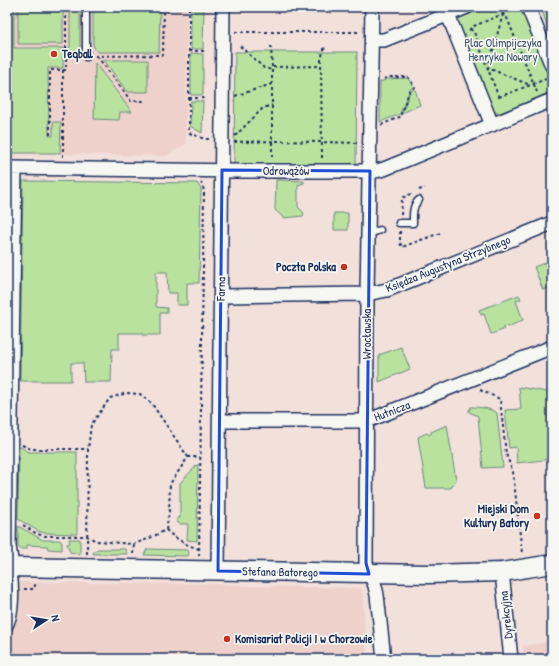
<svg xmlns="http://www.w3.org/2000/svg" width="559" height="666" viewBox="0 0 559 666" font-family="'Patrick Hand',sans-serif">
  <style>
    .built { fill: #efd1cb }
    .green { fill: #b9e29f; stroke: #6a887e }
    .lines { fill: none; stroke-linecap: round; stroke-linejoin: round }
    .lane-casing { stroke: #1b2f5e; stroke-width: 9 }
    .street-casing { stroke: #1b2f5e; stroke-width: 16 }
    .secondary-casing { stroke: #1b2f5e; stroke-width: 21 }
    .path { stroke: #1b2f5e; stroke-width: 2; stroke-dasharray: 3 3; stroke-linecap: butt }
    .lane { stroke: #f6f6f2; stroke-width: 6 }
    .street { stroke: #f6f6f2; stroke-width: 13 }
    .secondary { stroke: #f6f6f2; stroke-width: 18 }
    .marked { fill: none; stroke: #1d4ed8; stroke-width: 3; stroke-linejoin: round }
    .poi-dot { fill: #c8321e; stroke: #f6f6f2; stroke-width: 1.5 }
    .labels { text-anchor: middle; stroke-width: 3.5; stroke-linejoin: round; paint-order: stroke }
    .park-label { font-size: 12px; fill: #3b536b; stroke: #f6f6f2 }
    .poi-label { font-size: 12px; font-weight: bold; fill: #1b2f5e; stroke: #f6f6f2; text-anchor: start }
    .street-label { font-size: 12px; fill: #1b2f5e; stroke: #f6f6f2 }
  </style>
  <rect width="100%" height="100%" fill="#f2e0db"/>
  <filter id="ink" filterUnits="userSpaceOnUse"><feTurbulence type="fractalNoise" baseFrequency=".025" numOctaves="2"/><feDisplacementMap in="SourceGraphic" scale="8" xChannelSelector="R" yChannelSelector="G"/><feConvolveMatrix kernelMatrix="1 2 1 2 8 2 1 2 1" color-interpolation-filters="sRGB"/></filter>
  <g filter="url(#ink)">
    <path class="built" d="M7,7H187L186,144L166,156L7,153Z
      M7,582L221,584L249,586L362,588L367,659H7Z
      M552,641V659H524L523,646Z"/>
    <path class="green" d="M7,7H14V48H63V68H48L49,136H53V122H61L60,153H7Z
      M18,7H63V44H18Z
      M70,7H80V51H69V48L70,47Z
      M93,7H160L159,52H97L93,45Z
      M485,7H521L552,84V90L548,93L500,113L494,112L457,22L460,18Z
      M541,7H552V28L548,29Z
      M191,8H204L203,49H191Z
      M235,52H357L356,165L234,164Z
      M191,53L203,54V95H191Z
      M104,60H148V92H127Z
      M95,63L132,112H120L119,120L94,119Z
      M408,78L414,87L410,89L400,114L380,122V82L387,79Z
      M415,89L420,105L402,113L410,91Z
      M191,101H203L202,133L190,126Z
      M276,180L304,181V183L298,185V207L304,213L303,216L284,218L275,210Z
      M23,181L197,183L201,189L199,283H187V305H177V293H168L167,272H156V307L167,308V313H160V335H142V333H119V349H112L111,382H84L83,363H71V381H20Z
      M334,213H348V230H334Z
      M552,260V286L543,290L534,267Z
      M519,295L521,299L516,301L523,320L508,327L504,326L503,330L491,334L484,314L481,315L479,310Z
      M401,347L410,369L379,382V355Z
      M519,387L552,393V459L517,463L516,447L509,448L505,410L521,409Z
      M471,407C479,407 490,408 497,413L503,467L483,468L478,416L469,412V410Z
      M447,425L456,480L451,488H426L418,437L427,433L429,435L431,434V432Z
      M19,446L28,452H77V534L45,533L38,531L18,519Z
      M198,464L197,541L187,540L188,524H180L177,522V518H180V483Z
      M18,526L43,540H60L62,543V550L48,549L47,546L27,545V549H21L18,547Z
      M69,539H80V554L70,552L67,544L70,543Z
      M98,549H125L127,554H93L94,551Z
      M147,549L188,550L189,554L188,556L144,555Z"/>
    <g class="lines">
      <defs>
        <path id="lane" d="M86,57V7
          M399,223H413C413,215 412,206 419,200
          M369,234L380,230
          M7,630C17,618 16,585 13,570"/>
        <path id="street" d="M372,7L367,294L366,563L375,586L377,595L384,659
          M528,7L552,66
          M448,15L492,125
          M372,40H384L467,7
          M7,168L245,171H376L384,169L552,100
          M221,296L367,294L387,290L552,223
          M221,421H367L552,347
          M12,567L9,546L15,168
          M218,571C221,383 222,195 223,7
          M502,572L511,659"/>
        <path id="secondary" d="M7,567L428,574L502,572L552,564"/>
      </defs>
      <use href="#lane" class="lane-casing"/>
      <use href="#street" class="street-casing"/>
      <use href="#secondary" class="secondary-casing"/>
      <path class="path" d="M189,7V133L205,139H210
        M502,7L503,14L507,18L537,92
        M503,14L488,68L530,85
        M470,29L474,32L499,98
        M469,30L474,26L503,14
        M235,32H358
        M240,46L264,68L272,70
        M271,46L272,67V159
        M189,51H206
        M95,56L163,55L164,7
        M97,56L131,101H144
        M66,57H77
        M273,67L322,66
        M63,70H66V7
        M235,96L272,84
        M499,97L546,79
        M189,98H205
        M381,125L402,116L401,113L410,90L415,87L408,77H390L383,79
        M50,135V70H63V157
        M235,136L263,108L272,105
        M234,142L280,141L358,143
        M322,158L321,59L325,46
        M419,190L425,188
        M401,215L402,198L413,193
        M400,231V243L402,247L443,232
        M480,390L500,399L506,454L513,472L522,553
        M22,445L31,449H88
        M23,525L37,534L45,536H87L96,541L134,544L148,539L166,530C176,539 186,545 199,549
        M166,530L169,513L170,484L188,457H200
        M87,554L88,449L91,425L110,398L127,393L140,394L152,404L188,457
        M133,554L134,544
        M199,556L204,193L203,186L201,183
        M24,589H34L36,582"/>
      <use href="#lane" class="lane"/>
      <use href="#street" class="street"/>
      <use href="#secondary" class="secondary"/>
    </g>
  </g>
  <path class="marked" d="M222,170L370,171L366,563L369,574L218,571Z"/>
  <g class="poi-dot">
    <circle cx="54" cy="54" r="4"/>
    <circle cx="344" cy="267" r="4"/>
    <circle cx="537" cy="516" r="4"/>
    <circle cx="227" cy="639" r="4"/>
  </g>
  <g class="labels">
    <g class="park-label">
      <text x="503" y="47">Plac Olimpijczyka<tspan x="503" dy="14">Henryka Nowary</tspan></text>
    </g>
    <g class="poi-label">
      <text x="62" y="58">Teqball</text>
      <text x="336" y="271" text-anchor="end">Poczta Polska</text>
      <text x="529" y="513" text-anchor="end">Miejski Dom<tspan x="529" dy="14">Kultury Batory</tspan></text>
      <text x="235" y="643">Komisariat Policji I w Chorzowie</text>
    </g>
    <g class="street-label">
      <text x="286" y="175">Odrowążów</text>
      <text transform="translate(448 264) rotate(-22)" y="4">Księdza Augustyna Strzybnego</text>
      <text transform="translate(221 289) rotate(-89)" y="4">Farna</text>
      <text transform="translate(367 334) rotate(-90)" y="4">Wrocławska</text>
      <text transform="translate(392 411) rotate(-21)" y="4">Hutnicza</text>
      <text transform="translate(280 572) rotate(1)" y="4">Stefana Batorego</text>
      <text transform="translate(506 615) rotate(-96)" y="4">Dyrekcyjna</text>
    </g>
  </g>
  <rect width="559" height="666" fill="none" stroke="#f6f6f2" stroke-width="24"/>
  <rect x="12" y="12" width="535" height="642" fill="none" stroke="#1b2f5e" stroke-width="1.5" filter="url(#ink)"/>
  <g transform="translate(46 620) rotate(78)" stroke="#f6f6f2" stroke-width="3" paint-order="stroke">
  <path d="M0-3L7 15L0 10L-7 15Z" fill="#1b2f5e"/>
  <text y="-6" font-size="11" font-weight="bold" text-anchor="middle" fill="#1b2f5e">N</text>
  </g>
</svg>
